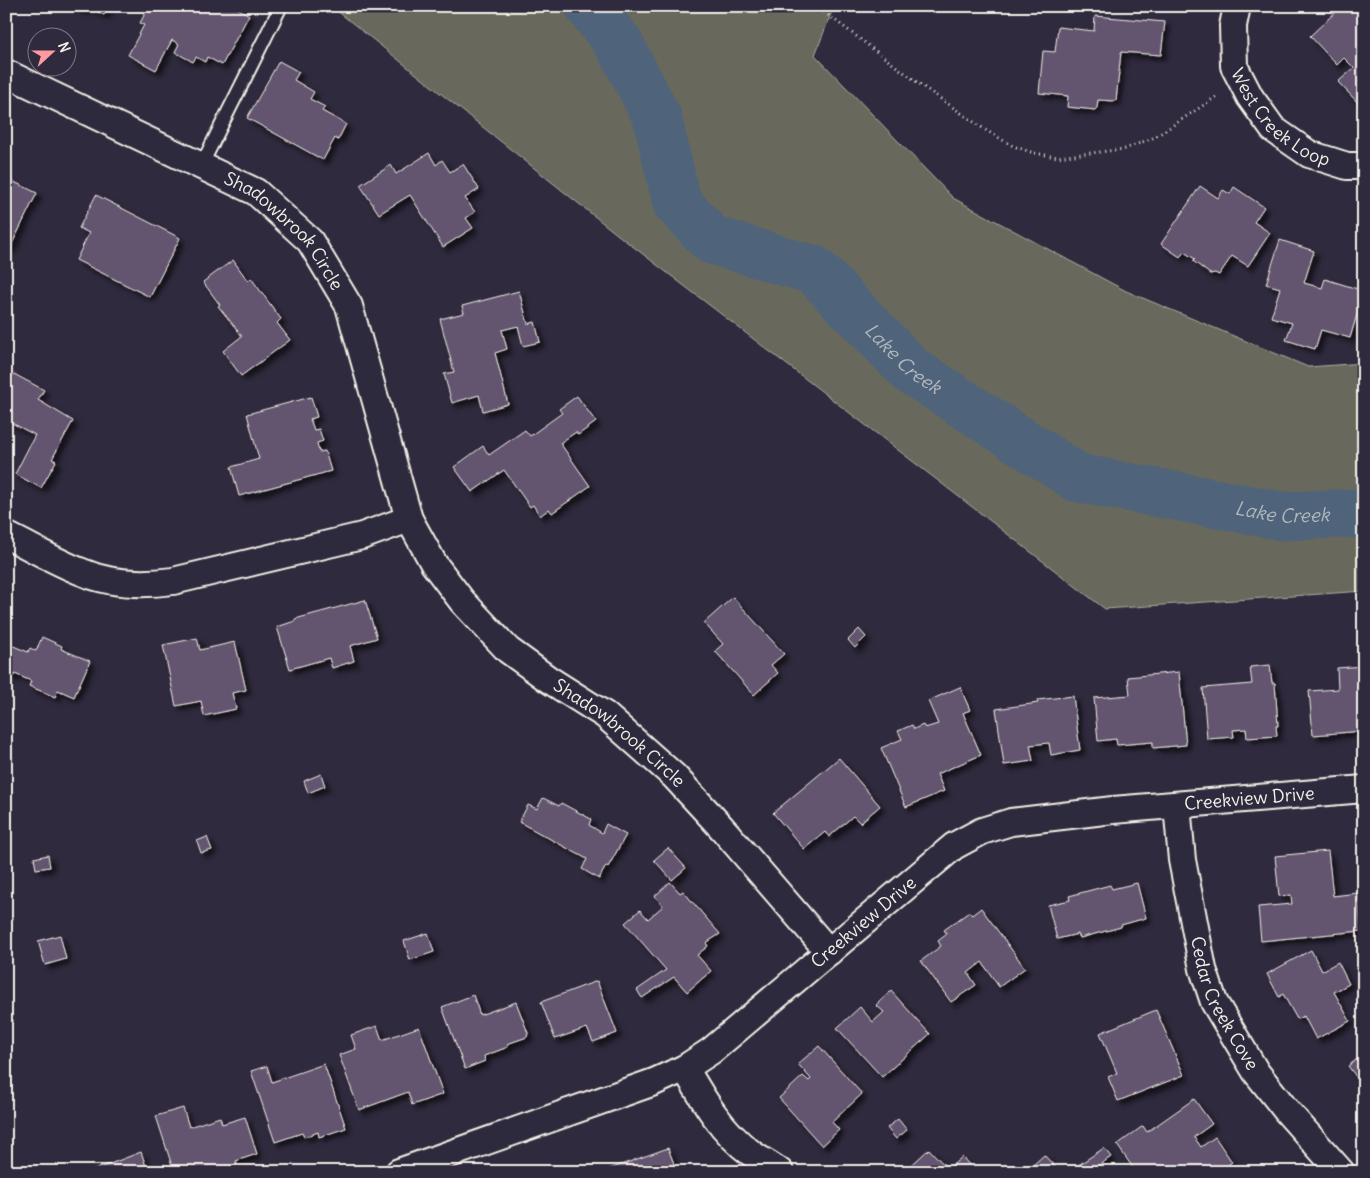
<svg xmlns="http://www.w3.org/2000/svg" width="1370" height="1178" viewBox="0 0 1370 1178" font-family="Delius,sans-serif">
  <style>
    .green { fill: #68695b; stroke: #aeada2 }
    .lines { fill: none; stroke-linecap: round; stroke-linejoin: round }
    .river { stroke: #4f637a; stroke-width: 49 }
    .building { fill: #64546f; stroke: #f4f1e8; filter: url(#shadow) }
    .lane-casing { stroke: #f4f1e8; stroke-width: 16 }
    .street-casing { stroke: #f4f1e8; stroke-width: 30 }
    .path { stroke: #f4f1e8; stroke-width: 3; stroke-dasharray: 1 4; stroke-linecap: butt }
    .lane { stroke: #2f2a3d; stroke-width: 12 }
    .street { stroke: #2f2a3d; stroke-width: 26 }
    .labels { text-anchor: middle; stroke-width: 5; stroke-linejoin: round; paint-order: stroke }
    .street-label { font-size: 18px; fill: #f4f1e8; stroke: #2f2a3d }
    .water-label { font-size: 19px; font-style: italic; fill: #b2b8bc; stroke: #2f2a3d }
  </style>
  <defs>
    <filter id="shadow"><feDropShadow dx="4.5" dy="4.5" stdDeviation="2.5" flood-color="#0009"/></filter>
  </defs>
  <rect width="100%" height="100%" fill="#2f2a3d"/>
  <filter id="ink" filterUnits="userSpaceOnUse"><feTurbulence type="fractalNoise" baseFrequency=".02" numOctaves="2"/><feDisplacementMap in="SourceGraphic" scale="10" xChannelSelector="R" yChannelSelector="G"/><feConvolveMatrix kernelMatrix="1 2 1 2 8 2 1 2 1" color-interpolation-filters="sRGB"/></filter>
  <g filter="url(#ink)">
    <path class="green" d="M331,6H834L815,55L953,198L1126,291L1308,367L1364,363V591L1105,609L618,235Z"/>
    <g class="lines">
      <path class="river" id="s1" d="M589,6L619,44L657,117L677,203L712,240L814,270L912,371L1078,478L1282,516L1364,513"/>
    </g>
    <path class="building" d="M74,6H109L104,15L87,6L84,11Z
      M149,6H234L249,15L222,65L207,57L205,62L196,57L193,62L175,52L179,44L172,40L156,70L128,55L144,25L140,23Z
      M1342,6H1358L1364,13V109L1338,82L1354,68L1344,58L1337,65L1310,36Z
      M1095,16L1165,22L1161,55L1121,52L1116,101L1098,100L1097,108L1095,110L1067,107L1068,96L1039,93L1043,51L1055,52L1058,27L1094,31Z
      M279,61L299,72L294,80L314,92L310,99L325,107L322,111L346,124L338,140L335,138L323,160L247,118Z
      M429,153L436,165L442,160L450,172L463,164L479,189L465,198L475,212L466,218L473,228L443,247L410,195L379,214L360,185L391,165L396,174Z
      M6,178L37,193L9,250L6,248Z
      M1200,186L1218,198L1223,190L1230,194L1234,187L1264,207L1254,222L1270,233L1248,266L1232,256L1219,275L1215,273L1210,274L1193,261L1195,259L1184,252L1180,257L1161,244Z
      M96,195L180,238L150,297L76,260L89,233L79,228Z
      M1280,240L1314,251L1304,283L1322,288L1325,279L1364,291L1350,338L1321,330L1315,349L1286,340L1292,323L1271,317L1280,288L1266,284Z
      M233,260L248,281L251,278L281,319L277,323L290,340L241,376L223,351L242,336L218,306L220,305L203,282Z
      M519,291L528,324L535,322L540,342L523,346L518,326L502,330L507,349L495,353L508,404L483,411L479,395L452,403L444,374L454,372L440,319L464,313L462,306Z
      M14,374L44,390L38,400L73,421L52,459L56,461L41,488L15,474L35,435L6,420V388Z
      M577,396L596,422L578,435L576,432L560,443L590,486L552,513L549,509L540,516L533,505L530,507L504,470L472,492L454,467L483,446L489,455L525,430L530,436L562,413L559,409Z
      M311,397L317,417L310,419L314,430L319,429L323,441L317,443L319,452L325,451L331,471L239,496L231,467L259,459L247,414Z
      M733,597L784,654L771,665L778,673L754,695L715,651L723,644L704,623Z
      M365,600L377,638L350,646L354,661L332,668L329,658L290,669L277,627L295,621V619Z
      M859,629L866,637L855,648L848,640Z
      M42,637L62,646L61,649L90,661L74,697L58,690L55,697L29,686L31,681L15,674L13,677L6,674V643L28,652L30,648L36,651Z
      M197,638L200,650L235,642L246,690L232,693L236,709L204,716L201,701L176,706L163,645Z
      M1270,665L1272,683H1275L1278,726H1276L1277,736L1247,738L1246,729L1233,730L1234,737L1207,739L1203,688L1252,684L1250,667Z
      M1364,666V731L1313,735L1309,691L1338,689L1337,668Z
      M1179,672L1186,745L1153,748V742L1117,745L1116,739L1098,741L1094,698L1130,695L1128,677Z
      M960,687L970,710L963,713L981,755L937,774L944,791L906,807L881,748L902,739L898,731L912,725L914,729L923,725L925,728L938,724L928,701Z
      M1073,696L1080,750L1051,755L1049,743L1030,745L1033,761L1004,765L996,709L1038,703L1037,700Z
      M839,758L880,806L860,823L853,816L829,837L825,832L804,849L773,813Z
      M321,774L325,786L308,793L304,781Z
      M543,798L559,806L561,803L591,819L589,825L602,833L606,824L626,835L608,867L606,866L599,879L582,869L587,859L519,822L528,805L537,809Z
      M207,837L212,850L201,853L197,841Z
      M668,848L686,868L672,880L654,860Z
      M1328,851L1333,896L1358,893L1361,931L1261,941L1258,907L1292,904L1291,895L1279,896L1275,856Z
      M48,855L50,867L36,869L34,858Z
      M670,882L680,893L683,891L720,934L706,943L708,946L697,955L711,971L687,992L674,977L642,998L637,990L666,970L625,923L640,910L648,919L663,906L655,896Z
      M1137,883L1146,918L1121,925V927L1080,938L1078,934L1057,939L1048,905L1070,900L1069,896L1110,885L1112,889Z
      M981,908L1025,968L999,987L982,962L968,973L976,985L951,1002L921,961L941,946L938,941L947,934L944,930L969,912L972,915Z
      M428,933L434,952L410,960L404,941Z
      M60,935L66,959L45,965L38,941Z
      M1311,950L1322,971L1338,962L1349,984L1334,992L1350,1021L1316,1039L1304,1016L1297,1019L1283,994L1279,997L1267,974Z
      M597,981L617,1033L593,1042L587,1028L555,1039L541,1002Z
      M891,991L930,1034L882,1077L837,1028L860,1007L873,1022L884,1012L876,1005Z
      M473,995L480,1015L516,1002L528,1033L527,1037L507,1044L508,1047L484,1056L485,1061L465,1069L442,1007Z
      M1156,1010L1184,1075L1118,1101L1108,1077L1117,1073L1100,1033Z
      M377,1026L382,1040L419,1027L443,1094L412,1105L408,1092L359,1110L339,1055L356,1049L351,1035Z
      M819,1046L862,1094L832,1122L839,1130L822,1146L779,1098L803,1076L809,1081L811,1079L798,1064Z
      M1364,1054V1087L1348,1066Z
      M324,1064L346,1128L319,1137L318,1132L304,1137L302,1133L275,1142L251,1071L267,1066L272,1082Z
      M1194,1099L1212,1124L1194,1137L1201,1147L1215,1137L1232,1162L1218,1172H1136L1117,1145L1143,1126L1147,1132Z
      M183,1108L189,1127L220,1117L222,1124L245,1117L257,1154L236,1161L237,1164L213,1172H174L156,1116Z
      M898,1119L907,1130L896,1139L887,1128Z
      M668,1148L677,1172H601Z
      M1104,1148L1111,1157L1089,1172H1081L1077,1166Z
      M929,1149L948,1169L962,1157L976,1172H904Z
      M141,1152L148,1172H89Z
      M1044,1155L1060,1172H1036L1031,1167Z"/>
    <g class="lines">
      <defs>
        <path id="lane" d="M201,166L281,6"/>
        <g id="street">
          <path id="s2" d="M1237,6L1233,26L1234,66L1250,97L1273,129L1309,154L1347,166H1364"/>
          <path id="s3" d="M6,73L256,192L310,241L349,306L409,519L434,564L462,601L508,650L548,679L605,715L674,776L722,828L829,952"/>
          <path d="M6,535C31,547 56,562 82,572C110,584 143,585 173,581L362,536L409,519"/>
          <path id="s4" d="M1177,805L1182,860L1203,969L1214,1002L1256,1072L1286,1110L1341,1172"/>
          <path d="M685,1068C703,1099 721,1131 751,1153C760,1160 771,1165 780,1172"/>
          <path id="s5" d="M399,1172L654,1082L685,1068L711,1051L954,846L982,831L1011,822L1113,810L1364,789"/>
        </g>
      </defs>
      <use href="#lane" class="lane-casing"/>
      <use href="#street" class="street-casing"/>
      <path class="path" d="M816,6L925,88L987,131L1013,146L1034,153L1057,157L1125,149L1155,137L1219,95"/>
      <use href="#lane" class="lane"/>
      <use href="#street" class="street"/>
    </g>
  </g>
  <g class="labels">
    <g class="street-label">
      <text dy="6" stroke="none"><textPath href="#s2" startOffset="132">West Creek Loop</textPath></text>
      <text dy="6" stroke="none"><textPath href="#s3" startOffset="324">Shadowbrook Circle</textPath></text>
      <text dy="6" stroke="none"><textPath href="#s3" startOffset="951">Shadowbrook Circle</textPath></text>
      <text dy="6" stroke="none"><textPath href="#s5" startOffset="955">Creekview Drive</textPath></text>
      <text dy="6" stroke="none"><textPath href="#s5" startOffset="535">Creekview Drive</textPath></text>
      <text dy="6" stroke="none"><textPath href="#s4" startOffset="206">Cedar Creek Cove</textPath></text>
    </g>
    <g class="water-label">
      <text dy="7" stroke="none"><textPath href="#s1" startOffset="502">Lake Creek</textPath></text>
      <text dy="7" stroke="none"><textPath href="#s1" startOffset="922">Lake Creek</textPath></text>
    </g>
  </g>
  <rect width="1370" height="1178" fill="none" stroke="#2f2a3d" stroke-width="25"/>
  <rect x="12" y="12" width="1345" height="1153" fill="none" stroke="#f4f1e8" stroke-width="2" filter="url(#ink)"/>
  <g transform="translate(52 52) rotate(69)"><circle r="24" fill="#2f2a3d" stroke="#7e7a81"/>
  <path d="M0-4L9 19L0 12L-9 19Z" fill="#ff9aa2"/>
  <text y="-8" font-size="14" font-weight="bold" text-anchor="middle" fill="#f4f1e8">N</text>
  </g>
</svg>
